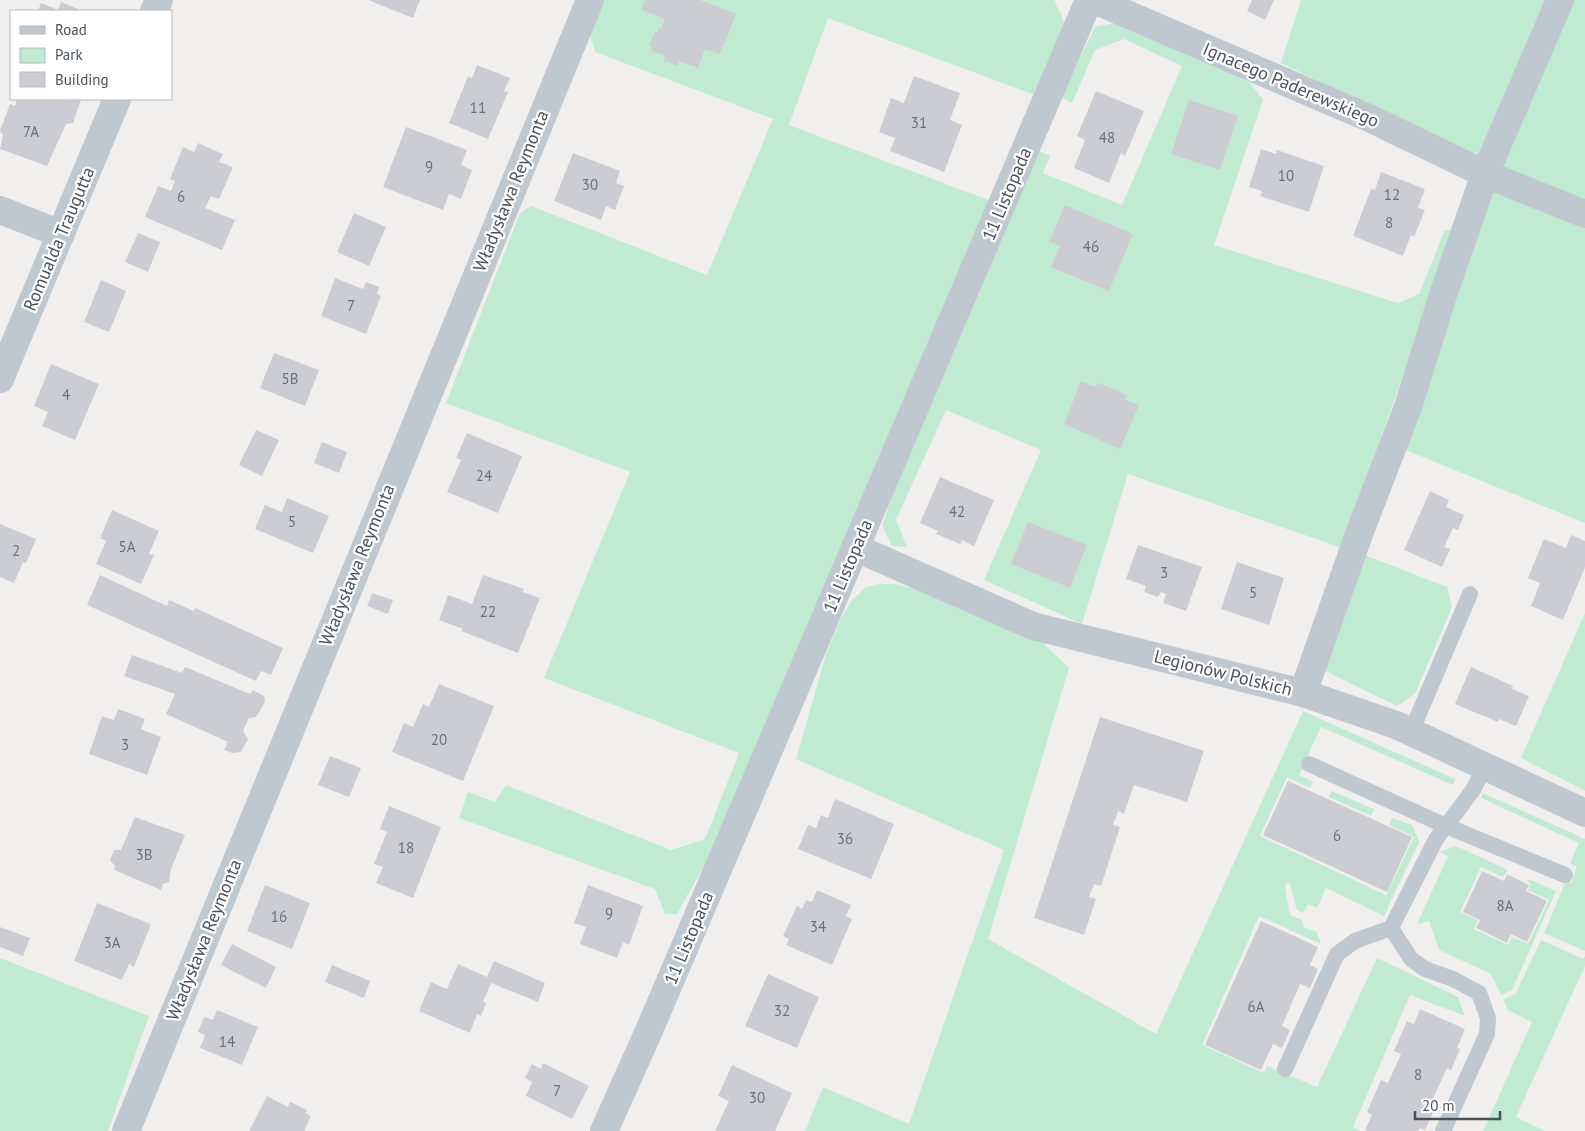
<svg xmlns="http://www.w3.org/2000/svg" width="1585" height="1131" viewBox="0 0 1585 1131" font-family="'PT Sans',sans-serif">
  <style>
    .green { fill: #c1ead3 }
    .building { fill: #cccdd3 }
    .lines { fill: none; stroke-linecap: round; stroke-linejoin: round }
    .service { stroke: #c0c8cf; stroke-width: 16 }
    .minor { stroke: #c0c8cf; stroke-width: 28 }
    .labels { text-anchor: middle; stroke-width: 4.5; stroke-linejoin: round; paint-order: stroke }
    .number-label { font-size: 15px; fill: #697078 }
    .street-label { font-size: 18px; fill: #48515a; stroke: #fff }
  </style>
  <rect width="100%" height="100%" fill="#f1efee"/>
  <path class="green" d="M601,0H1054L1065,23L1035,95L828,18L789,125L994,202L706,863L677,914H665L655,889L459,818L468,792L495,802L506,785L671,850L705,839L739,753L544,678L630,472L446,403L520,213L531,206L707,275L773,119L595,52L589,32Z
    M1301,0H1585V523L1403,449L1482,194L1444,142L1281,63Z
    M1120,22L1179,46L1251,84L1263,100L1214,245L1398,303L1419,294L1445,230L1454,231L1342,548L1128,474L1082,624L984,580L1041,450L946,410L896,520L907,547L892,546L882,526L894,490L974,306L1038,150L1050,156L1043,173L1122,205L1182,66L1124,39L1095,50L1072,103L1061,97L1095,27Z
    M1362,554L1447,587L1452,607L1415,694L1397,706L1319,668Z
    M878,584H895L916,589L1041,641L1069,668L988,939L1156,1034L1303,711L1455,779L1453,785L1321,727L1299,775L1313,782L1310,788L1287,777L1260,836L1386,895L1414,837L1389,825L1392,818L1412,825L1419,842L1384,916L1326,888L1317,908L1308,904L1303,913L1297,910L1290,884L1287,882L1285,888L1290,915L1302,920L1304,927L1317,932L1321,944L1259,916L1202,1045L1264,1073L1267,1066L1317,1087L1377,958L1458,997L1465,1016L1410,995L1353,1127L1361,1131H805L823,1087L909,1124L1004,850L796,759L826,654L840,620L852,600L865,588Z
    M1585,613V791L1521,758Z
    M1332,791L1374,809L1371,816L1329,797Z
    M1483,793L1585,839V951L1544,933L1566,881L1571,883L1577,867L1570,863L1579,843L1481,798Z
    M1456,846L1508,870L1503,877L1481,867L1460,912L1478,920L1474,929L1508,945L1512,937L1528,944L1549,900L1528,890L1531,884L1527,881L1528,879L1556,891L1512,990L1501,995L1491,974L1439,950L1429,921L1417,924L1448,856L1439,852Z
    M1541,940L1583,959L1585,956V966L1516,1117L1545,1131H1483L1532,1022L1508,1010L1503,1000L1516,993Z
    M0,958L149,1016L108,1131H0Z"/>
  <path class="building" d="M368,0H420L413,18Z
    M645,0H700L736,14L720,54L705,49L698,68L679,61L678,66L664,61L665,56L650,50L652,46L649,45L655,32L657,33L659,28L661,29L665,19L641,10Z
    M1252,0H1274L1265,20L1247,11Z
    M61,2L78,9L77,11H38L41,3L58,10Z
    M477,65L510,78L504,91L508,92L488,139L449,123L468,76L472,78Z
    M914,76L960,93L950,120L962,125L944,172L890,151L895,138L879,132L891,98L904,103Z
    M1096,91L1144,111L1125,156L1121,153L1109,183L1074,168L1085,140L1077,136Z
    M17,99L81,100L73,123L66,124L47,166L0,149L3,135L0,131L10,104L15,106Z
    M1189,100L1238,116L1220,170L1171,154Z
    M406,127L467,150L461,165L472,170L461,199L449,194L443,210L383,187Z
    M198,143L223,154L219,162L233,167L219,199L211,196L205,208L235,220L222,250L145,217L158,186L171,191L175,181L170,179L183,147L194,152Z
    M1261,149L1276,154L1277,150L1324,166L1309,212L1260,196L1262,191L1249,187Z
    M573,153L620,171L616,183L624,186L615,210L606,206L601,220L554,201Z
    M1381,172L1425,189L1418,208L1425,210L1414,237L1411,235L1403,256L1353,236L1371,189L1375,190Z
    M1065,205L1133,234L1109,291L1051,267L1060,246L1049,242Z
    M354,213L386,227L369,266L337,252Z
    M138,233L160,242L148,272L125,262Z
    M335,278L363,289L366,282L379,287L377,294L381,296L366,334L321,316Z
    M101,280L126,291L109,332L84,322Z
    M274,353L319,370L305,406L260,388Z
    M51,364L99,384L75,440L42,426L48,412L34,406Z
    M1081,381L1095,387L1097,383L1111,388L1127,395L1125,400L1139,405L1120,449L1064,424Z
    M256,430L279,440L262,476L239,465Z
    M467,433L522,456L498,513L447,492L461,460L456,458Z
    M322,442L347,452L339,473L314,463Z
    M940,477L994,500L974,546L962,540L960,544L936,534L938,531L920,523Z
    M1430,491L1449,500L1446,507L1464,515L1458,530L1453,528L1444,547L1450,549L1442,567L1404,550Z
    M287,498L329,516L313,553L255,529L265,505L282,512Z
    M112,510L159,531L149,554L154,555L141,584L96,564L106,541L100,538Z
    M1028,522L1087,545L1070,588L1011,564Z
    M0,524L36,539L26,563L23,562L14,583L0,577Z
    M1571,535L1585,541V567L1563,620L1531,606L1540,583L1528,578L1544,539L1566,548Z
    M1138,545L1202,567L1186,611L1163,603L1166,594L1161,592L1158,597L1144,592L1146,586L1126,579Z
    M1237,562L1284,578L1269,625L1221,609Z
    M100,575L167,606L169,600L194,611L195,608L283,648L271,675L261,671L256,681L87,605Z
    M483,575L524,589L523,592L540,598L518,653L461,631L463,629L439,620L448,595L472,604Z
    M372,593L393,600L388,614L367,606Z
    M132,655L182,673L185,667L250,694L253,690L264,696L265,702L256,717L249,718L243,731L248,739L241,752L232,753L224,750L228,742L166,714L175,694L124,676Z
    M1471,667L1513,686L1512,689L1529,696L1516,726L1499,719L1498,722L1455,704Z
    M439,684L494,706L463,781L392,752L404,723L413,727L423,704L429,707Z
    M118,709L145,719L141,729L161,737L147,775L89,754L102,716L114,720Z
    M1100,717L1204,751L1187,802L1134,785L1124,814L1118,811L1113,825L1120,827L1101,886L1094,884L1089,897L1096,899L1084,935L1034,918Z
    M330,756L361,768L349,797L318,785Z
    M1288,781L1412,837L1387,892L1263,835Z
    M835,799L894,824L871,879L798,849L808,825L816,828L821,815L828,818Z
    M389,806L441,827L413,898L376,883L383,867L374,864L387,832L380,829Z
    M135,817L185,835L171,869L169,882L163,884L161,890L114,870L115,866L110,860L114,850H121Z
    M1482,871L1504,881L1507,874L1529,885L1526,891L1547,901L1527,942L1511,934L1507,943L1476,928L1480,920L1463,912Z
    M265,885L310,903L292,949L247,931Z
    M588,885L643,906L629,945L623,942L617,958L580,944L586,927L574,923Z
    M817,890L851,905L846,916L852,919L832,965L786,945L789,939L783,936L797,906L802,909L806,900L812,902Z
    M97,903L151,924L134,967L129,964L122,980L74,961Z
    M1261,921L1318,947L1310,965L1318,969L1310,988L1300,984L1282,1026L1290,1030L1282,1048L1273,1044L1261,1070L1205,1045Z
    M0,927L30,938L23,956L0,947Z
    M232,944L276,967L266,988L221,965Z
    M494,961L545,983L538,1002L491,983L483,1002L486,1003L481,1016L477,1014L470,1033L419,1011L431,982L447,989L458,964L487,977Z
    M332,965L370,981L364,998L325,982Z
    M768,974L819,997L797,1048L745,1026Z
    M1420,1009L1465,1029L1457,1048L1460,1049L1451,1070L1447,1068L1431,1103L1436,1106L1425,1130L1420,1128L1418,1131H1368L1365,1130L1372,1115L1367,1112L1381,1080L1388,1083L1401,1054L1394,1051L1407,1021L1414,1024Z
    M217,1010L258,1027L242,1065L200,1048L205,1035L198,1032L204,1017L213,1020Z
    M543,1063L589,1086L572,1119L526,1096L532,1082L525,1078L532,1064L541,1069Z
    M732,1065L792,1093L775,1131H715L729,1101L718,1096Z
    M267,1096L288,1107L290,1102L307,1110L305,1113L311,1116L304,1131H249Z"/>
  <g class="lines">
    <path class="service" d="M1411,732L1470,594
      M1309,764L1446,826L1565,875
      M1391,928L1411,959L1425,969L1453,979L1479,993L1488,1018L1487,1034L1443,1131
      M1285,1069L1337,954L1355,941L1391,928L1436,839L1473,790L1485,767"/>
    <path class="minor" d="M1094,0L1369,118L1485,174L1585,214
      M154,11L159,0
      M0,210L61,234
      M0,379L117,99
      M856,548L1033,626L1303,693L1396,725L1585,813
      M1303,693L1359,534L1408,407L1443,295L1485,174L1560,0
      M126,1131L590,0
      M604,1131L648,1033L1089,0"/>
  </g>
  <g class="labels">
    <g class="number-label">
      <text x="478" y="113">11</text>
      <text x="919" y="128">31</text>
      <text x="31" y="137">7A</text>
      <text x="1107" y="143">48</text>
      <text x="429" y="172">9</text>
      <text x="1286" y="181">10</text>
      <text x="590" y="190">30</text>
      <text x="1392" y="200">12</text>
      <text x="181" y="202">6</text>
      <text x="1389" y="228">8</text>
      <text x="1091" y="252">46</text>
      <text x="351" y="311">7</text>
      <text x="290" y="384">5B</text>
      <text x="66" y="400">4</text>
      <text x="484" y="481">24</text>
      <text x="957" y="517">42</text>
      <text x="292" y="527">5</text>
      <text x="127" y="552">5A</text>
      <text x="16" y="556">2</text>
      <text x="1164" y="578">3</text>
      <text x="1253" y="598">5</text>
      <text x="488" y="617">22</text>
      <text x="439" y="745">20</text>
      <text x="125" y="750">3</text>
      <text x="1337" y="841">6</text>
      <text x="845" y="844">36</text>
      <text x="406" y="853">18</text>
      <text x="144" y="860">3B</text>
      <text x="1505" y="911">8A</text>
      <text x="609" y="919">9</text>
      <text x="279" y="922">16</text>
      <text x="818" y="932">34</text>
      <text x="112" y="948">3A</text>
      <text x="1256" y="1012">6A</text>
      <text x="782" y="1016">32</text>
      <text x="227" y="1047">14</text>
      <text x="1418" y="1080">8</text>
      <text x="557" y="1096">7</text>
      <text x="757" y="1103">30</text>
    </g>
    <g class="street-label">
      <text transform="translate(1291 85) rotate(23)" y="6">Ignacego Paderewskiego</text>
      <text transform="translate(511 191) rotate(-68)" y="6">Władysława Reymonta</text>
      <text transform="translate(1007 194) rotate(-67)" y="6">11 Listopada</text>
      <text transform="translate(59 239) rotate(-67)" y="6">Romualda Traugutta</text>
      <text transform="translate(357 565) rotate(-68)" y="6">Władysława Reymonta</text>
      <text transform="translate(848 566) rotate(-67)" y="6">11 Listopada</text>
      <text transform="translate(1223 673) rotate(14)" y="6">Legionów Polskich</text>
      <text transform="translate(689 938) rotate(-67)" y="6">11 Listopada</text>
      <text transform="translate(204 940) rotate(-68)" y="6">Władysława Reymonta</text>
    </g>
  </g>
  <rect x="10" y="10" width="162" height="90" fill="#ffffff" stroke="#b6b9bd"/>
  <rect x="20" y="26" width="25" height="8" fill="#c0c8cf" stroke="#b6b9bd"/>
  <text x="55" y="35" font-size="15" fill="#48515a">Road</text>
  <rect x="20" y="48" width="25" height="15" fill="#c1ead3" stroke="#b6b9bd"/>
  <text x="55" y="60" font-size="15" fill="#48515a">Park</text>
  <rect x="20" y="72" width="25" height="15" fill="#cccdd3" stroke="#b6b9bd"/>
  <text x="55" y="85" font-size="15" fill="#48515a">Building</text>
  <path d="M1415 1111v8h85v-8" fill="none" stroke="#48515a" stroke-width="2.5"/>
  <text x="1422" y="1111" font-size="15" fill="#48515a" stroke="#ffffff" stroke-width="4" paint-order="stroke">20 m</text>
</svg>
